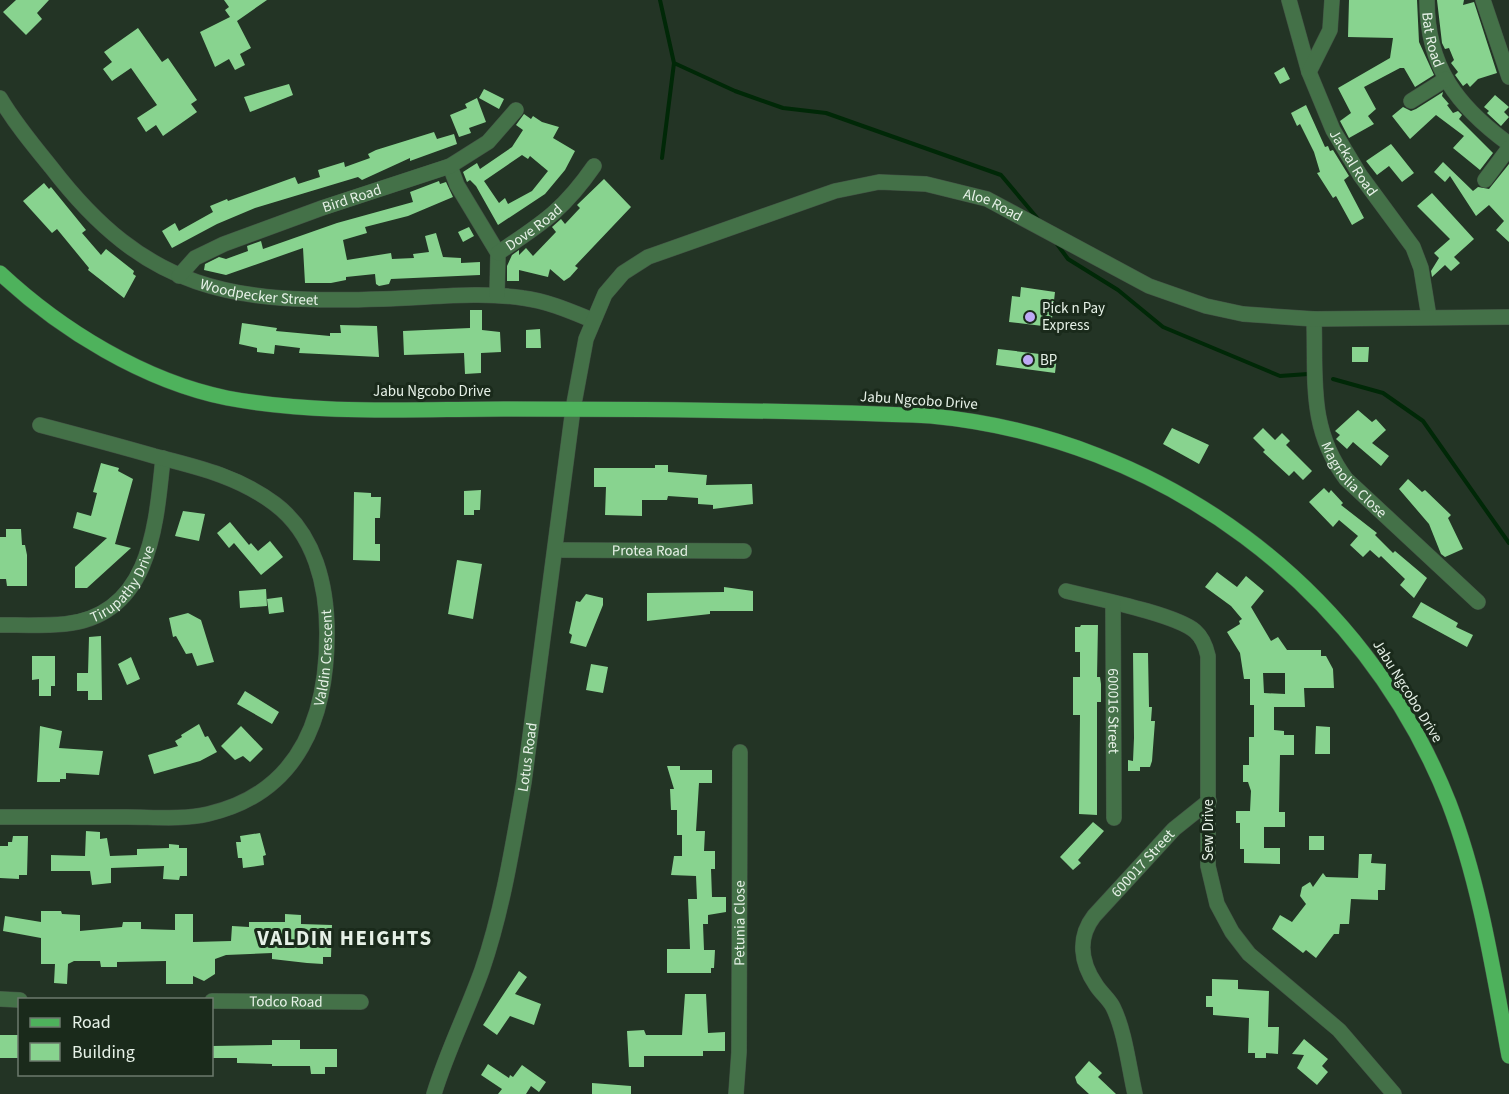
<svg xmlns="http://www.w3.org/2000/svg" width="1509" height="1094" viewBox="0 0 1509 1094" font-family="'Source Sans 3',sans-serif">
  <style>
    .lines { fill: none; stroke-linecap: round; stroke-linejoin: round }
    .stream { stroke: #002807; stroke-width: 4 }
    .building { fill: #88d38f; fill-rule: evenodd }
    .minor-casing { stroke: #425244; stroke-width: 16 }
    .major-casing { stroke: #425244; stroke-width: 16 }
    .minor { stroke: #447148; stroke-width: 15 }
    .major { stroke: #4eb25c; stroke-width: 15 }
    .poi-dot { fill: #bea9f5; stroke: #1a2a1b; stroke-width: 2 }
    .labels { text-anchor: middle; stroke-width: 6; stroke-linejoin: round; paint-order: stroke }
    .street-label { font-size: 15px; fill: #e6f1e7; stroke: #1a2a1b }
    .poi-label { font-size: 15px; fill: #e6f1e7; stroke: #1a2a1b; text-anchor: start }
    .district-label { font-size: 21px; font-weight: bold; letter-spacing: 1.5px; fill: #e6f1e7; stroke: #1a2a1b }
  </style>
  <rect width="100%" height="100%" fill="#233425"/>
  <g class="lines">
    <path class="stream" d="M660,0L674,63L662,158
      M674,63L735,91L783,108L826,113L1001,175L1038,219
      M1057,244L1068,259L1118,290L1163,327L1280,376L1308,374
      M1333,379L1383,393L1423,421L1509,543"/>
  </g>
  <path class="building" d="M16,0H49L37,13L42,19L26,35L3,12Z
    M224,0H267L237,21L251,48L240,54L245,65L235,70L229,59L215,67L200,32L230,17L225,10L229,7Z
    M1349,0H1417L1419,42L1434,75L1415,87L1404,68H1400L1364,87L1376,109L1368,116L1374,124L1349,138L1340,121L1351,113L1338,88L1390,58L1393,38L1348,37Z
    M1437,0H1464L1463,5L1474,2L1497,73L1478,79L1470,87L1467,83L1463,86L1455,75L1458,72L1451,63L1454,60L1449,48L1445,49L1442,43Z
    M138,28L162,62L168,58L197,100L191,104L197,112L163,136L156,125L146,132L137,118L157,105L131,68L112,81L103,69L112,62L104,52Z
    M1284,67L1290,79L1280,84L1274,73Z
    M289,84L293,95L250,112L244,97Z
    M484,89L504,99L499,109L479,98Z
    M1443,92L1442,96L1449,104L1447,105L1453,113L1458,111L1462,115L1459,119L1493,153L1480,170L1453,148L1464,136L1436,115L1410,139L1392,116L1403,107L1411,111L1416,109Z
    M1495,95L1509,107L1504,112L1509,117L1501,126L1487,113L1489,111L1484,107Z
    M477,98L486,122L469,128L471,133L459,137L450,115L467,108L465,104Z
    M1306,105L1325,147L1328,146L1330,151L1333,150L1349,176L1344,180L1364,218L1352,225L1336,196L1333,198L1317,173L1320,172L1314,152L1300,124L1297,126L1291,113Z
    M524,114L531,119L533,116L542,122L559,127L553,138L575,151L565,170L545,194L498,225L476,186L470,180L467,182L463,172L477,163L480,169L512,147L523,130L516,125ZM522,155L528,159L530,156L548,171L532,191L508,204L505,198L499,203L484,181Z
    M434,132L437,139L454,134L457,144L410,161V158L362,180L358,177L255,208L217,224L172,248L162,231L175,223L179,231L213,212L210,206L227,199L228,201L295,177L298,184L320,177L318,170L344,162L345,167L370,158L368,154L376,150Z
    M1391,144L1414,173L1402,182L1389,166L1377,175L1366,161Z
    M1443,162L1473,191L1478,187L1489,189L1509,164V242L1496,230L1504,221L1489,205L1476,216L1450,176L1445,182L1434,172Z
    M604,179L631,207L575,266L578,268L570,277L564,281L550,269L548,277L519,270V281H507V266L512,255L519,250V255L526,248L533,256L556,232L552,227L561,219L565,224L580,208L577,205Z
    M439,181L440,184L446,182L453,197L408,216L365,227L367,233L343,240L347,260L391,253L392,259L414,258L413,254L429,252L425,236L436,233L443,257L461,258V263L480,262V275L391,279L389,284L379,286L376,284L375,274L346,277V280L331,283H305L303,248L226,275L204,270L205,264L219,257L226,259L248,251L247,246L261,241L263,249L337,223L413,202L410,192Z
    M44,183L49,189L51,187L86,230L82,233L101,255L106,249L134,271L133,274L136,276L124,298L88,270L89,268L57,229L52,233L23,201Z
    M1432,193L1474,239L1454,257L1460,263L1451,271L1445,265L1432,277L1431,271L1439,258L1434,253L1450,239L1417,206Z
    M469,227L474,236L463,242L458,232Z
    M1021,287L1055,292L1051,327L1009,322L1012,296L1020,297Z
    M470,310H482V330L500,332L501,352L481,353V373L465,374L464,353L404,355L403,331L470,328Z
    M242,323L277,328L276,331L330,336V333H341L340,325L377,326L379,357L299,353L300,348L275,345L274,354L257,352V348L239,344Z
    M540,329L541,348H526V330Z
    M1352,347H1369L1368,362H1352Z
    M998,349L1057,356L1055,373L996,365Z
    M1358,410L1372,422L1376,419L1386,430L1372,443L1389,456L1381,466L1353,442L1347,449L1336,439L1340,435L1335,431Z
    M1172,428L1209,445L1199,464L1163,444Z
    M1263,428L1275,440L1282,433L1290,441L1286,445L1312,471L1303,480L1294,471L1289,476L1263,452L1265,450L1253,438Z
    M101,463L119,468L118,471L133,479L115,544L131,548L87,588H75V567L107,538L73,528L77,512L91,516L97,493L93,492Z
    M655,465H668V472L707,475L706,485L752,484L753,504L713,509V505L698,504V498L668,496L667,500H642V516L605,515L606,487H594V468H655Z
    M1408,479L1422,492L1425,490L1451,515L1448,518L1463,549L1445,557L1441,554L1429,524L1399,489Z
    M1324,488L1329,493L1331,490L1343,503L1341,505L1377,533L1375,535L1393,553L1395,551L1427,578L1414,598L1400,585L1405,579L1381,556L1379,558L1370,550L1363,557L1350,545L1358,536L1339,520L1333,527L1309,502Z
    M481,490L480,510H474V515H464V491Z
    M354,492L371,493V497H381L380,518H375V544H380V561L353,560Z
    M183,511L205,514L199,541L175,536Z
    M230,522L249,545L251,543L258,551L270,541L283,557L261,575L234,543L229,548L217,533Z
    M6,529H21L22,545H25L27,555V586H7L6,579H0V537H6Z
    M457,560L482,564L473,619L448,614Z
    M1217,572L1237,587L1246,576L1264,591L1251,607L1271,641L1278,637L1287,650H1321V656H1326L1333,669L1334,688H1304L1305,707H1274V730L1284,731V735H1294V755H1280L1279,812H1285V827H1264V848H1280V864L1244,863V849H1240V823H1236V811H1250L1251,791L1248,782H1243V765H1249V737H1254V705H1250V679H1244L1240,653L1227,632L1240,624L1239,621L1242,619L1231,606L1205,587ZM1263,673H1285V694L1264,693Z
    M724,587L753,591V611H710V614L647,621V593L724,592Z
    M266,589L267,606L240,608L239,591Z
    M586,594L603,598V605L586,647L570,643L572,635L569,633L576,601L580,602Z
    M282,597L284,612L269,614L267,599Z
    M1421,602L1458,623L1456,627L1473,635L1467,647L1412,617Z
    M188,613L201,620L214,662L197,666L192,653L186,654L176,636L173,637L169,618Z
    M1081,625H1098L1097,677H1100L1101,684V702H1097V815L1079,814L1080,715H1073V677H1080V652H1075V627H1080Z
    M101,636L102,700H88V691H77V673H88L89,637Z
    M1133,653H1148L1149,707H1152L1151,721H1155L1152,761L1150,767H1140V771H1128V760L1133,761L1134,738Z
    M32,656H55V686H51V696H39V679L32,680Z
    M131,657L140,679L127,685L118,664Z
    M591,664L608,667L603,693L586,690Z
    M245,691L279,712L272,724L237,704Z
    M199,724L205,737L208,736L217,752L200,761L154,774L148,755L178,746L175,741L182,737L181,735Z
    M40,726L62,731L59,748L103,751L99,775L66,773V779H60V782H37Z
    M241,726L263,749L250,762L243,756L235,760L221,746Z
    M1316,726L1330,727V754H1315Z
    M667,766H680V770H712V783H699L696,831H705L704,851H715V869H711L712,897H726V912L708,915V924H703L704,950H715L714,968H711V973H667V949H690L688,899H697L696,876L671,875L674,856H682V835H677V810H671L670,789H674Z
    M1093,822L1104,831L1078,860L1081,863L1073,870L1060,857Z
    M86,831L100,832V839L107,838L110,856L137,855V849L169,848V844L179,845V848H187V876H180L179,880L163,879L164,866L111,868V883L92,885L90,871H51V855L85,856Z
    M260,833L266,855L263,856L264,865L243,868L242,858H238L236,842H241L240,836Z
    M13,836H28L27,875H19V879L0,878V846H8V842H12Z
    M1309,836H1324V850H1309Z
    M1359,854H1372L1371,863L1386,864L1385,890H1378V900L1351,899L1349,924H1340L1339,934H1334L1316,958L1306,950L1303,953L1272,929L1280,915L1292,922L1306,904L1300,896L1302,887L1310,882L1313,887L1323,873L1326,877L1358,878Z
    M41,911H61L62,914L80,915V931L122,927L123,922H141V929L175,930V914H193V942L231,941L232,926L249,927V922H285V914L301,915V924L332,925L331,957H323V964L307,963L272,959V953L226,955L215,959V974L204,981L193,976V984H166V961L117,962V967H101L100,961H74L68,964L67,984L54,983L55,964H41V938L3,931L5,916L41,922Z
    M519,971L527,977L515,994L541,1004L534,1025L510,1016L497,1035L483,1025Z
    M1212,979L1238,980V989L1269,991L1268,1027H1279L1278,1054L1266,1053V1058H1255V1053H1248L1249,1018L1213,1015V1007H1206V996H1212Z
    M685,994H706L708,1033L725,1032V1051H703V1056H644V1067H629L627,1031L644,1030L646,1035H682Z
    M0,1035H20L19,1058H0Z
    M1304,1039L1328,1059L1322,1066L1328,1072L1317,1085L1297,1068L1304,1055L1292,1054Z
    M272,1040H300V1049H337V1067H325V1074H311L310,1066H272V1064L237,1063V1058H212V1046L272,1045Z
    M1089,1061L1102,1073L1098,1077L1116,1094H1089L1077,1083L1075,1077Z
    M488,1064L509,1078L510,1075L513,1077L522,1065L546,1082L539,1092L531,1086L526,1094H498L502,1089L481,1075Z
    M592,1083L631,1086V1094H592Z"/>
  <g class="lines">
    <defs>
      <g id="minor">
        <path id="s1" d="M1289,0L1309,72L1333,130L1360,175L1413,247L1421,268L1429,317"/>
        <path id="s2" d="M1427,0C1427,67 1457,106 1509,144"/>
        <path d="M1483,0L1509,77"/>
        <path d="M1309,72L1330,30L1332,0"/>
        <path id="s3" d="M0,98C14,122 33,145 51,167C147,292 232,304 383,299C429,298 477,291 523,298C547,301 570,311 592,320"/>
        <path d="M1411,101L1446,79"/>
        <path d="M450,166L457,185L498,253L497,295"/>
        <path d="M1485,180L1509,148"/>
        <path id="s4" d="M498,253C541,224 563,211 594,166"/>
        <path id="s5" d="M179,276L195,258L224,244L322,208L450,166L488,142L516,110"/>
        <path id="s6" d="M1314,319C1316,379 1308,428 1346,479L1478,602"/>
        <path id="s7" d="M556,550L744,551"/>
        <path d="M1066,591C1094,598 1175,614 1195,631C1202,637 1206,647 1208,656V866L1217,904L1232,932L1249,954L1339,1030L1394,1094"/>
        <path id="s8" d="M1113,603L1114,818"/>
        <path id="s9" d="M0,625C21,625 44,626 65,624C151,615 156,525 163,458"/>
        <path id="s10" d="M0,817C42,817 85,817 127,817C154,817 182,820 208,814C299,793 327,717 327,633C327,586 315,534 275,504C238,476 197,467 154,456C116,445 78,435 40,425"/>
        <path d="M0,999L20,1000"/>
        <path id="s11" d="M212,1001L361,1002"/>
        <path id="s12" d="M434,1094C447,1051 467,1012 482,970C503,909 513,844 524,782L573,409L586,339L605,294L623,273L648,257L835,191L879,182L926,184L987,199L1149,286L1206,306L1243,314L1314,319L1509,317"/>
        <path id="s13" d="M736,1094L739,1052L740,752"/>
        <path id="s14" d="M1135,1094C1129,1068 1125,1031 1113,1007C1109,999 1101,993 1096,985C1081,963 1077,938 1094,916L1174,829L1209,801"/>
      </g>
      <path id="major" d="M0,273C61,330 144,381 227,398C317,415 413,409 504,409C646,409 789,410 931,416C1162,438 1364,587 1449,803C1480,884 1493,970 1509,1056"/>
    </defs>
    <use href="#minor" class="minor-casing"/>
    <use href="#major" class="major-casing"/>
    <use href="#minor" class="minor"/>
    <use href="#major" class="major"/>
  </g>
  <g class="poi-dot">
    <circle cx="1030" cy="317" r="6"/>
    <circle cx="1028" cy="360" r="6"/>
  </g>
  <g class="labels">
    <g class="street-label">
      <text dy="5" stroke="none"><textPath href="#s2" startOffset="40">Bat Road</textPath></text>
      <text dy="5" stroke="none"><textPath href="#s1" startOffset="176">Jackal Road</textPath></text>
      <text dy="5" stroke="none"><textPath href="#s5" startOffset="192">Bird Road</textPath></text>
      <text dy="5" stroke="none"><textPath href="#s12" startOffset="1240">Aloe Road</textPath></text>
      <text dy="5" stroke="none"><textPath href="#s4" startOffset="44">Dove Road</textPath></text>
      <text dy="5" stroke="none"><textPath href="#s3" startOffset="338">Woodpecker Street</textPath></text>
      <text x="432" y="396">Jabu Ngcobo Drive</text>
      <text transform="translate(919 400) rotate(4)" y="5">Jabu Ngcobo Drive</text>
      <text dy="5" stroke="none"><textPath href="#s6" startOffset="172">Magnolia Close</textPath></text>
      <text dy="5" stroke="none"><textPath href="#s7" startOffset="94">Protea Road</textPath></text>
      <text dy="5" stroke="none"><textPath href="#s9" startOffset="140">Tirupathy Drive</textPath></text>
      <text dy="5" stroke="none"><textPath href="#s10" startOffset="420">Valdin Crescent</textPath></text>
      <text transform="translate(1408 691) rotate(58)" y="5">Jabu Ngcobo Drive</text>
      <text dy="5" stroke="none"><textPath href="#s8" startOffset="108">600016 Street</textPath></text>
      <text dy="5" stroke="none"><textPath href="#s12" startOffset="351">Lotus Road</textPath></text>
      <text transform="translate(1208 830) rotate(-90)" y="5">Sew Drive</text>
      <text dy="5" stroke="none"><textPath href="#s14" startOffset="264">600017 Street</textPath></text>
      <text dy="5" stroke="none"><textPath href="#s13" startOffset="171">Petunia Close</textPath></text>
      <text dy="5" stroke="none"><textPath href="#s11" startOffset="74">Todco Road</textPath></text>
    </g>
    <g class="poi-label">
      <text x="1042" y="313">Pick n Pay<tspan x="1042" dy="17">Express</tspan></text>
      <text x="1040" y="365">BP</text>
    </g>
    <g class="district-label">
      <text x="345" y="945">VALDIN HEIGHTS</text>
    </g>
  </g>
  <rect x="18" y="998" width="195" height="78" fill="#1a2a1b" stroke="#6c7a6d" stroke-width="1.5"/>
  <rect x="30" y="1018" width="30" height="9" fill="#4eb25c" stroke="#6c7a6d" stroke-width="1.5"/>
  <text x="72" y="1028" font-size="18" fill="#e6f1e7">Road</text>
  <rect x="30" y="1043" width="30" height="18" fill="#88d38f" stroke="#6c7a6d" stroke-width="1.5"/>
  <text x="72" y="1058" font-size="18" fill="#e6f1e7">Building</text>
</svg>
